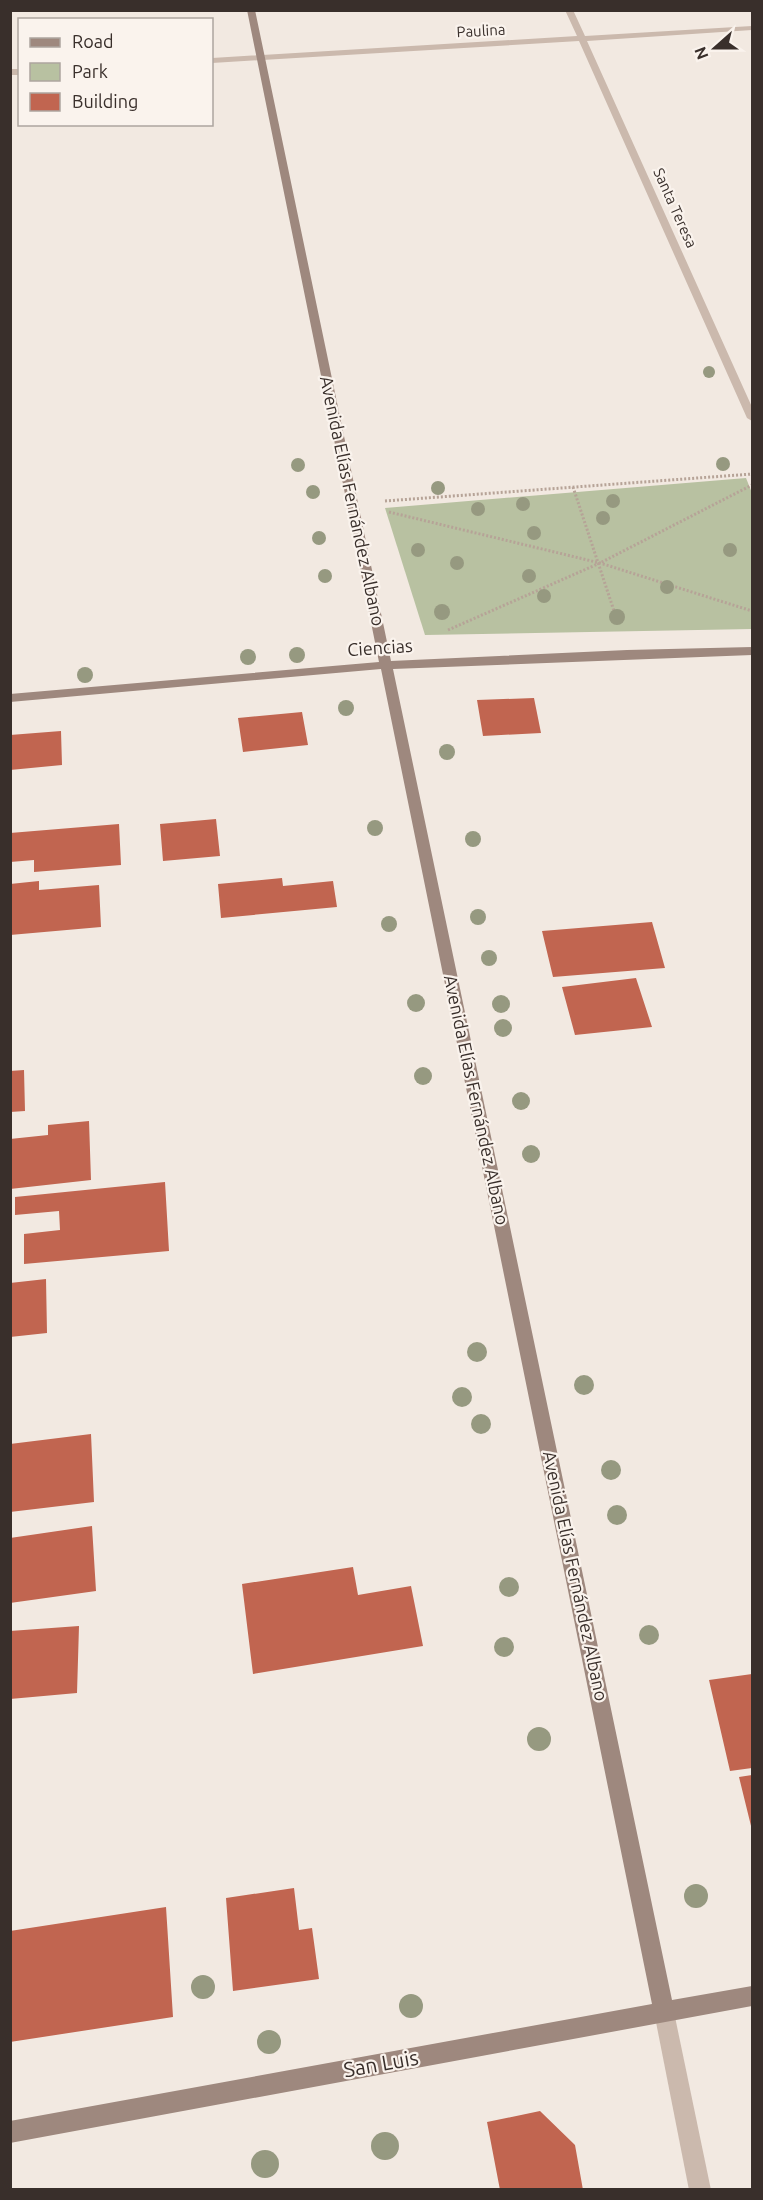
<svg xmlns="http://www.w3.org/2000/svg" width="763" height="2200" viewBox="0 0 763 2200" font-family="Ubuntu,sans-serif">
  <style>
    .green { fill: #b8c1a1 }
    .building { fill: #c16550 }
    .lines { fill: none; stroke-linecap: round; stroke-linejoin: round }
    .path { stroke: #b6a397; stroke-width: 3; stroke-dasharray: 2 2; stroke-linecap: butt }
    .lane { fill: #cbb9ad; fill-rule: evenodd }
    .street { fill: #cbb9ad; fill-rule: evenodd }
    .secondary { fill: #9e887e; fill-rule: evenodd }
    .tree { fill: #969980 }
    .labels { text-anchor: middle; stroke-width: 4.5; stroke-linejoin: round; paint-order: stroke }
    .far-street-label { font-size: 15px; fill: #392f2b; stroke: #faf3ed }
    .street-label { font-size: 18px; fill: #392f2b; stroke: #faf3ed }
    .near-street-label { font-size: 21px; fill: #392f2b; stroke: #faf3ed }
  </style>
  <rect width="100%" height="100%" fill="#f2e9e1"/>
  <path class="green" d="M746,478L752,493V629L425,635L385,508Z"/>
  <path class="building" d="M534,698L541,733L483,736L477,700Z
    M302,712L308,745L243,752L238,718Z
    M61,731L62,765L10,770V735Z
    M216,819L220,856L163,861L160,824Z
    M119,824L121,865L34,872V860L10,862V833Z
    M282,878L283,886L333,881L337,907L221,918L218,884Z
    M39,881V890L99,885L101,927L10,935V884Z
    M652,922L665,968L553,977L542,931Z
    M636,978L652,1027L575,1035L562,987Z
    M24,1070L25,1111L10,1112V1071Z
    M89,1121L91,1180L10,1189V1139L48,1135V1125Z
    M165,1182L169,1251L24,1264V1234L60,1230L59,1211L15,1215V1197Z
    M46,1279L47,1333L10,1337V1283Z
    M91,1434L94,1502L10,1512V1444Z
    M92,1526L96,1591L10,1603V1538Z
    M353,1567L358,1595L411,1586L423,1646L253,1674L242,1584Z
    M79,1626L77,1693L10,1699V1631Z
    M752,1674V1768L730,1771L709,1680Z
    M752,1775V1830L739,1777Z
    M294,1888L299,1930L312,1928L319,1979L233,1991L226,1898Z
    M166,1907L173,2017L10,2042V1931Z
    M540,2111L575,2145L583,2190H500L487,2122Z"/>
  <g class="lines">
    <path class="path" d="M573,487L618,623
      M385,501L752,474
      M389,512L600,563L752,611
      M448,630L600,563L752,485"/>
    <path class="lane" d="M664,2002L671,2005L674,2012L711,2190H689L654,2012L657,2005Z"/>
    <path class="street" d="M565,10H573L585,36L752,26V30L587,41L752,407V421L747,418L579,41L212,63V58L577,36Z
      M10,69H20V75H10Z"/>
    <path class="secondary" d="M247,10H255L391,661L627,650L752,647V655L393,669L672,2000L752,1986V2006L10,2143V2121L652,2004L381,669L10,702V694L379,662Z"/>
  </g>
  <g class="tree">
    <circle cx="709" cy="372" r="6"/>
    <circle cx="723" cy="464" r="7"/>
    <circle cx="298" cy="465" r="7"/>
    <circle cx="438" cy="488" r="7"/>
    <circle cx="313" cy="492" r="7"/>
    <circle cx="613" cy="501" r="7"/>
    <circle cx="523" cy="504" r="7"/>
    <circle cx="478" cy="509" r="7"/>
    <circle cx="603" cy="518" r="7"/>
    <circle cx="534" cy="533" r="7"/>
    <circle cx="319" cy="538" r="7"/>
    <circle cx="418" cy="550" r="7"/>
    <circle cx="730" cy="550" r="7"/>
    <circle cx="457" cy="563" r="7"/>
    <circle cx="325" cy="576" r="7"/>
    <circle cx="529" cy="576" r="7"/>
    <circle cx="667" cy="587" r="7"/>
    <circle cx="544" cy="596" r="7"/>
    <circle cx="442" cy="612" r="8"/>
    <circle cx="617" cy="617" r="8"/>
    <circle cx="297" cy="655" r="8"/>
    <circle cx="248" cy="657" r="8"/>
    <circle cx="85" cy="675" r="8"/>
    <circle cx="346" cy="708" r="8"/>
    <circle cx="447" cy="752" r="8"/>
    <circle cx="375" cy="828" r="8"/>
    <circle cx="473" cy="839" r="8"/>
    <circle cx="478" cy="917" r="8"/>
    <circle cx="389" cy="924" r="8"/>
    <circle cx="489" cy="958" r="8"/>
    <circle cx="416" cy="1003" r="9"/>
    <circle cx="501" cy="1004" r="9"/>
    <circle cx="503" cy="1028" r="9"/>
    <circle cx="423" cy="1076" r="9"/>
    <circle cx="521" cy="1101" r="9"/>
    <circle cx="531" cy="1154" r="9"/>
    <circle cx="477" cy="1352" r="10"/>
    <circle cx="584" cy="1385" r="10"/>
    <circle cx="462" cy="1397" r="10"/>
    <circle cx="481" cy="1424" r="10"/>
    <circle cx="611" cy="1470" r="10"/>
    <circle cx="617" cy="1515" r="10"/>
    <circle cx="509" cy="1587" r="10"/>
    <circle cx="649" cy="1635" r="10"/>
    <circle cx="504" cy="1647" r="10"/>
    <circle cx="539" cy="1739" r="12"/>
    <circle cx="696" cy="1896" r="12"/>
    <circle cx="203" cy="1987" r="12"/>
    <circle cx="411" cy="2006" r="12"/>
    <circle cx="269" cy="2042" r="12"/>
    <circle cx="385" cy="2146" r="14"/>
    <circle cx="265" cy="2164" r="14"/>
  </g>
  <g class="labels">
    <g class="far-street-label">
      <text transform="translate(481 31) rotate(-3)" y="5">Paulina</text>
      <text transform="translate(675 208) rotate(66)" y="5">Santa Teresa</text>
    </g>
    <g class="street-label">
      <text transform="translate(352 501) rotate(78)" y="6">Avenida Elías Fernández Albano</text>
      <text transform="translate(380 648) rotate(-4)" y="6">Ciencias</text>
      <text transform="translate(476 1100) rotate(78)" y="6">Avenida Elías Fernández Albano</text>
      <text transform="translate(575 1576) rotate(78)" y="6">Avenida Elías Fernández Albano</text>
    </g>
    <g class="near-street-label">
      <text transform="translate(381 2064) rotate(-10)" y="7">San Luis</text>
    </g>
  </g>
  <rect width="763" height="2200" fill="none" stroke="#392f2b" stroke-width="24"/>
  <rect x="18" y="18" width="195" height="108" fill="#faf3ed" stroke="#ada59f" stroke-width="1.5"/>
  <rect x="30" y="38" width="30" height="9" fill="#9e887e" stroke="#ada59f" stroke-width="1.5"/>
  <text x="72" y="48" font-size="18" fill="#392f2b">Road</text>
  <rect x="30" y="63" width="30" height="18" fill="#b8c1a1" stroke="#ada59f" stroke-width="1.5"/>
  <text x="72" y="78" font-size="18" fill="#392f2b">Park</text>
  <rect x="30" y="93" width="30" height="18" fill="#c16550" stroke="#ada59f" stroke-width="1.5"/>
  <text x="72" y="108" font-size="18" fill="#392f2b">Building</text>
  <g transform="translate(715 48) rotate(249)" stroke="#faf3ed" stroke-width="4.5" paint-order="stroke">
  <path d="M0-4.5L10 22L0 15L-10 22Z" fill="#392f2b"/>
  <text y="-9" font-size="16" font-weight="bold" text-anchor="middle" fill="#392f2b">N</text>
  </g>
</svg>
